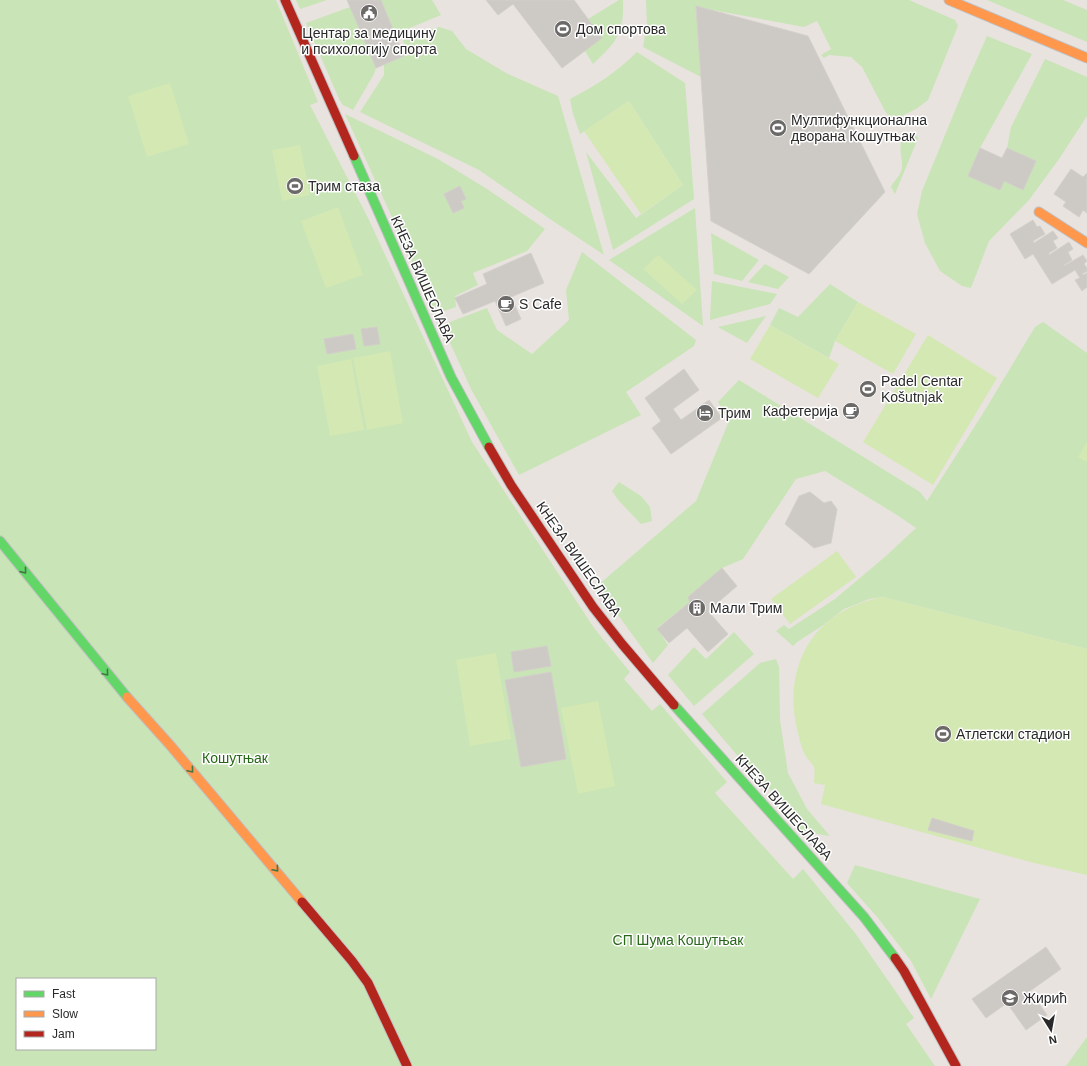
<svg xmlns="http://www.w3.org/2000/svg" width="1087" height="1066" viewBox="0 0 1087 1066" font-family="Arial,sans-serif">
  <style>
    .green { fill: #c9e4b6; fill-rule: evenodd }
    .pitch { fill: #d4e8b3 }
    .building { fill: #cdc9c5; stroke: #d3cfca }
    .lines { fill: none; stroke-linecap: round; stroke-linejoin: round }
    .fast-casing { stroke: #c1bfc0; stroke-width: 11 }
    .slow-casing { stroke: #c1bfc0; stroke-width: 11 }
    .jam-casing { stroke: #c1bfc0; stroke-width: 11 }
    .fast { stroke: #63d668; stroke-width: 9 }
    .slow { stroke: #ff974d; stroke-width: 9 }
    .jam { stroke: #b3261e; stroke-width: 9 }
    .oneway { stroke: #437745 }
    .labels { text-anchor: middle; stroke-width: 3; stroke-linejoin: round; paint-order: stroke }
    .poi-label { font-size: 14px; fill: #292929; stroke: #fff; text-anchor: start }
    .street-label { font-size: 14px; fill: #292929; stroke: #fff }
    .park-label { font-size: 14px; fill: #276718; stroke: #fff }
  </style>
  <rect width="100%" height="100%" fill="#e8e3de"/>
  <path class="green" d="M0,0H276L318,102L310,105L368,218L472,442L594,628L630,672L624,679L652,711L660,704L727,782L715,793L793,879L803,869L855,933L914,1018L906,1024L935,1066H0ZM17,979H155V1049H17Z
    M296,0H327L300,9Z
    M381,0H432L441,15L395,34Z
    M619,0H623C624,34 617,41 593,64L585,51L602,38L588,19Z
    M646,0H909L955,20L958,26L928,100L916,109L898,118L891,119L885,111L862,67L851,57L829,55L824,58L821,55L831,49L817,21L804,27L696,7L701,77L643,47L647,23Z
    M987,0H1063L1087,10V42Z
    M350,7L376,68L374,74L353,110L343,105L340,101L306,23Z
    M439,27L452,31L466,49L506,73L558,96L604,255L550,219L479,170L360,112L384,75V65L409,54L403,40Z
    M987,36L1032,54L980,148L968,176L1004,181L1023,190L1035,161L1007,148L1011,127L1045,59L1087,77V116L1059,159L1029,200L989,241L971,288L962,286L940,271L925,243L917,214L922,191L968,79Z
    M637,52L685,83L694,199L613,250L586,152L636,218L683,185L629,101L580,134L573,114L570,99C595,86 617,72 637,52Z
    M345,114L438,159L487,189L545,229L527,251L473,273L478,285L455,296L456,307L436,314Z
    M916,135L918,138L895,194L891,187C894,180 901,176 902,168C903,160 899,151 901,142L908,137Z
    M695,208L703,326L609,260Z
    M711,233L759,260L742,281L714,274Z
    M582,252L696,340L694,346L626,392L641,415L519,475L471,389L442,325L487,308L497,330L532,354L569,320L566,290Z
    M765,264L789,277L778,289L748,282Z
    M712,281L777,294L770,304L710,320Z
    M830,284L858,302L835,341L829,358L770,325L779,308L798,317Z
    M766,316L747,343L718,327Z
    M1043,322L1087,353V649L883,597L869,599L844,609L822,626L797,642L793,646L776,631L784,625L789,629L835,599L886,556L916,528L897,515L825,471L796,479L743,559L722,568L688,597L690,602L657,628L668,645L653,663L597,586L696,501L729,421L718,402L739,380L920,492L927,501L982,415L1035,327Z
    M619,482L641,496L650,507L652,521L641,524L619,501L612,491Z
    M734,632L754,654L694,706L668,675L694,647L706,659Z
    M776,659L779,667L780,720L788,773L807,809L830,836L799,831L779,796L760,782L702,714L760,663Z
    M855,865L980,899L931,999L911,961L878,918L847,883Z
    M1087,1037V1066H1066Z"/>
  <path class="pitch" d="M170,83L189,144L147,157L128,96Z
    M629,101L683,185L641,214L584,131Z
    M300,145L310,195L282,201L272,150Z
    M338,207L363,275L326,288L301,221Z
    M658,255L697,290L682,304L643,269Z
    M858,302L916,334L893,374L835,341Z
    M770,325L839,364L818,398L750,359Z
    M928,335L997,378L933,485L863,442Z
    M390,351L403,423L367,430L353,358Z
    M351,359L364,430L330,436L317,366Z
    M1087,442V462L1078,457Z
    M837,551L856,577L790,624L771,599Z
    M883,597L1087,649V875L1030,862L821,804L825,785L814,783C814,778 815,772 814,767C812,763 807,759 805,755C801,747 799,737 797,729C782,663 816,609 883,597Z
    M496,653L511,739L470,746L456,660Z
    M598,701L615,786L578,794L561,708Z"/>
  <path class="building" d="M347,0H381L404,56L376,68Z
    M486,0H574L602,38L562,68L513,4L498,15Z
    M696,6L808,36L885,192L809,274L711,221Z
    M980,148L1002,158L1007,148L1036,161L1023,190L1004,181L1000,190L968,176Z
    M1071,169L1083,177L1087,173V213L1083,210L1079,217L1063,206L1066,202L1054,194Z
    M460,186L466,199L461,201L464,208L453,213L444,194Z
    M1033,220L1037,227L1040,226L1045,234L1033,241L1034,243L1053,231L1058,238L1053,241L1057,248L1049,253V255L1069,242L1073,249L1068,252L1072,260L1064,265V266L1083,255L1087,261L1084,264L1087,268V271L1082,274L1083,275L1087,273V287L1082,291L1075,280L1080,278L1075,270L1052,284L1033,254L1025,259L1010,234Z
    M531,253L544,283L511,297L521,319L506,326L495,301L463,314L455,298L487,284L483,274Z
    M377,327L380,344L364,346L361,329Z
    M353,334L356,349L327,354L324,339Z
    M684,369L699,390L673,409L681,420L709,400L722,418L671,454L652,428L661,421L645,398Z
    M810,492L824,503L831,501L837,509L831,543L814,548L785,524L799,496Z
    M722,568L737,586L708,611L728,634L708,652L687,628L669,643L657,629L690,602L688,597Z
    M547,646L551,666L514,672L511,652Z
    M551,672L566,759L521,767L505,680Z
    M932,818L974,831L972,841L928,830Z
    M1046,947L1061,969L1030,991L1047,1015L1026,1030L1007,1003L986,1018L972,999Z"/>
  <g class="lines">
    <defs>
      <path id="fast" d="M354,156L451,377L489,447
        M0,541L127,697
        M674,705L864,917L895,958"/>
      <path id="slow" d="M949,0L1087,58
        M1039,212L1087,243
        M127,697L170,745L302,902"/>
      <path id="jam" d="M285,0L354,156
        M489,447L511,485L593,607L622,644L674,705
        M302,902L352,961L368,983L407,1066
        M895,958L904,971L956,1066"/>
    </defs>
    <use href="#fast" class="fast-casing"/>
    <use href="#slow" class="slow-casing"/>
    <use href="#jam" class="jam-casing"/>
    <use href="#fast" class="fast"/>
    <use href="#slow" class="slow"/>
    <use href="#jam" class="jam"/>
  </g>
  <defs><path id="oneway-chevron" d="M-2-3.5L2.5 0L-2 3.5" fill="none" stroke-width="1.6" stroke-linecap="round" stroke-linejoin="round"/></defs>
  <g class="oneway">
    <use href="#oneway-chevron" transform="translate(24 571) rotate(51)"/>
    <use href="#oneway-chevron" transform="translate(106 673) rotate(50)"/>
    <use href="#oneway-chevron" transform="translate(191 770) rotate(50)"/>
    <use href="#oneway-chevron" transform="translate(276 869) rotate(49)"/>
  </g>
  <defs>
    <symbol id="civic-disc" viewBox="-11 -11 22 22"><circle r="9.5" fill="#6c6a68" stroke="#fff"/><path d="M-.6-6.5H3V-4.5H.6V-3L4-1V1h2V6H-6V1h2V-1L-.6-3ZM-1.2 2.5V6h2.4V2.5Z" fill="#fff"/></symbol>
    <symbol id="stadium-disc" viewBox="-11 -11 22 22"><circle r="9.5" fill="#6c6a68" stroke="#fff"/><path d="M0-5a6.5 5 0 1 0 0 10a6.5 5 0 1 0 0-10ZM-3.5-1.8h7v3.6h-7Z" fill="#fff"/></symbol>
    <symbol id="cafe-disc" viewBox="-11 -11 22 22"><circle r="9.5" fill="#6c6a68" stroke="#fff"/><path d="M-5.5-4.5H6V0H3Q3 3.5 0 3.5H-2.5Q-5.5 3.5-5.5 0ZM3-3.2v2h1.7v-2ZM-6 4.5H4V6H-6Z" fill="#fff"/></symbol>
    <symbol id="hotel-disc" viewBox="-11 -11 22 22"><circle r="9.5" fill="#6c6a68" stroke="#fff"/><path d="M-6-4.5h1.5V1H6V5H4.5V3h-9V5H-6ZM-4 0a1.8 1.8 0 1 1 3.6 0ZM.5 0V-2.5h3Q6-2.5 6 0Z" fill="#fff"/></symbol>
    <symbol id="building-disc" viewBox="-11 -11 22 22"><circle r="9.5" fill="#6c6a68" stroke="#fff"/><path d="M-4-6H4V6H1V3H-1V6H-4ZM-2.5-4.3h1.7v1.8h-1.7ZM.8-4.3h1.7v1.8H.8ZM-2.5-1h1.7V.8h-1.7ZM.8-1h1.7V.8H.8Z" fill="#fff"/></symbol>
    <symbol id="school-disc" viewBox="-11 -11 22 22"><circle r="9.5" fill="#6c6a68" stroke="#fff"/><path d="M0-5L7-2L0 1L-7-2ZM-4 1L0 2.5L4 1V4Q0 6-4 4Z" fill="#fff"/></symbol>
  </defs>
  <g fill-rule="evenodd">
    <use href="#civic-disc" x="359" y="3" width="20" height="20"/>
    <use href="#stadium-disc" x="553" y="19" width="20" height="20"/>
    <use href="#stadium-disc" x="768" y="118" width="20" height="20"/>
    <use href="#stadium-disc" x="285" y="176" width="20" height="20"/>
    <use href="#cafe-disc" x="496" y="294" width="20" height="20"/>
    <use href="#stadium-disc" x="858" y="379" width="20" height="20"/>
    <use href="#cafe-disc" x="841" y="401" width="20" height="20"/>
    <use href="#hotel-disc" x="695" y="403" width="20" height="20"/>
    <use href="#building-disc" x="687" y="598" width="20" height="20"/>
    <use href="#stadium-disc" x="933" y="724" width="20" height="20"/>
    <use href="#school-disc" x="1000" y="988" width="20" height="20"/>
  </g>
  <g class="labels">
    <g class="poi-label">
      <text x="576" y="34">Дом спортова</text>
      <text x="369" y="38" text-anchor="middle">Центар за медицину<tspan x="369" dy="16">и психологију спорта</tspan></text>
      <text x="791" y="125">Мултифункционална<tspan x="791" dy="16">дворана Кошутњак</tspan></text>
      <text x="308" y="191">Трим стаза</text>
      <text x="519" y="309">S Cafe</text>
      <text x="881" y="386">Padel Centar<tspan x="881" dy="16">Košutnjak</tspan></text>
      <text x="838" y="416" text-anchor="end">Кафетерија</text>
      <text x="718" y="418">Трим</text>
      <text x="710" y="613">Мали Трим</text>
      <text x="956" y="739">Атлетски стадион</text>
      <text x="1023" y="1003">Жирић</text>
    </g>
    <g class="street-label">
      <text transform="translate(423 279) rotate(66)" y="5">КНЕЗА ВИШЕСЛАВА</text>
      <text transform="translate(579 559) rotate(55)" y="5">КНЕЗА ВИШЕСЛАВА</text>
      <text transform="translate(784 807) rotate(48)" y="5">КНЕЗА ВИШЕСЛАВА</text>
    </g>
    <g class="park-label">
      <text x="235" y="763">Кошутњак</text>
      <text x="678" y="945">СП Шума Кошутњак</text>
    </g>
  </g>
  <rect x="16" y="978" width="140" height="72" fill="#ffffff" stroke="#a9a9a9"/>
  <rect x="24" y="991" width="20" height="6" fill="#63d668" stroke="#a9a9a9"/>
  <text x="52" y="998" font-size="12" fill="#292929">Fast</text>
  <rect x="24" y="1011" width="20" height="6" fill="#ff974d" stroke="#a9a9a9"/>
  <text x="52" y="1018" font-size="12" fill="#292929">Slow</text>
  <rect x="24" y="1031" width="20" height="6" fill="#b3261e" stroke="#a9a9a9"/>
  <text x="52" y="1038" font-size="12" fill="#292929">Jam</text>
  <g transform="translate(1051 1030) rotate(169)" stroke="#ffffff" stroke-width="3" paint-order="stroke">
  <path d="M0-3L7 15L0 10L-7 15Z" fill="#292929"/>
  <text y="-6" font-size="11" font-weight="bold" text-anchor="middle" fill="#292929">N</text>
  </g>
</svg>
